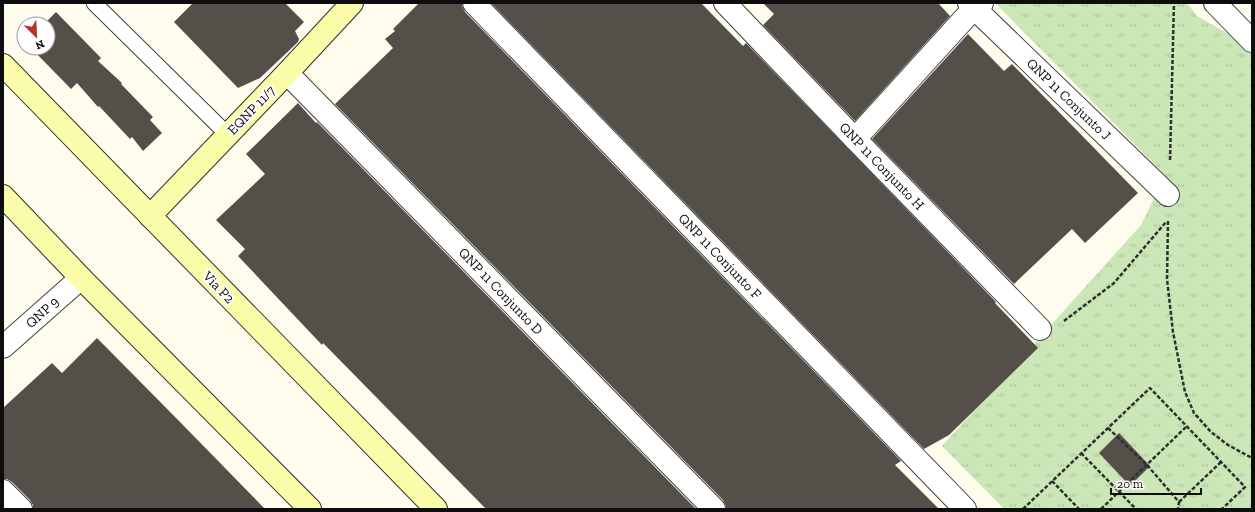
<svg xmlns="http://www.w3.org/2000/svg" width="1255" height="512" font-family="'Zilla Slab',serif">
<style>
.grass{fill:url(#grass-tufts)}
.park{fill:#cbe7b8}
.building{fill:#554f49}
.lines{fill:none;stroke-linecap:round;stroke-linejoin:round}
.lane-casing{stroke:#404040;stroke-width:17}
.street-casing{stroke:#404040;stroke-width:24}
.secondary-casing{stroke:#2f2f2f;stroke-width:24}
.path{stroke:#2f2f2f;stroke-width:2.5;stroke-dasharray:4 2;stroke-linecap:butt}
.lane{stroke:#fff;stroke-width:15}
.street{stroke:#fff;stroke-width:22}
.secondary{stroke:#fbfcaa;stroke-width:22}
.labels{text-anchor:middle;stroke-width:4;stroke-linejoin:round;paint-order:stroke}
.street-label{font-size:14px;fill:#0d0d0d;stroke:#fff}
</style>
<defs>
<pattern id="grass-tufts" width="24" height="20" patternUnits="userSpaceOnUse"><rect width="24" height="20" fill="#cbe7b8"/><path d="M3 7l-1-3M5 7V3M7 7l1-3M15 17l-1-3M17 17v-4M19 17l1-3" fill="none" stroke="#adc59d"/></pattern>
</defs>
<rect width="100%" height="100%" fill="#fefded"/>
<polygon class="grass" points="995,3 1187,3 1197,16 1252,47 1252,509 1004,509 942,446 1141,225 1165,175"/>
<polygon class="park" points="1147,465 1179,502 1178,509 1136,509 1119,492"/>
<g class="building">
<polygon points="193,3 285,3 304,22 295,31 299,39 298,42 260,78 238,88 174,22"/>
<polygon points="419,3 462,3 462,6 465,12 901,461 895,465 939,509 726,509 726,506 723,500 335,104 393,48 385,39 395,31 393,29"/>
<polygon points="491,3 701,3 743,46 746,43 996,302 995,303 1038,348 949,435 924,449"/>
<polygon points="763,3 938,3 950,16 855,121 763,25 774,14"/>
<polygon points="56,12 101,58 98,61 122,83 121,84 153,117 150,120 162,133 143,151 132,137 130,139 99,106 98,107 77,83 71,89 31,48 48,48 48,24 44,24"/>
<polygon points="968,34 1004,71 1012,64 1138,193 1085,243 1072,229 1014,284 872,139"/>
<polygon points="298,103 316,123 317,122 696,509 486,509 323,343 322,345 238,256 245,249 216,220 265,174 246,154"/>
<polygon points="97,338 182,424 265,509 33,509 33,505 30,500 12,482 7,479 3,479 3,408 52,363 62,373"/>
<polygon points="1119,433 1150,466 1130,486 1099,453"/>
</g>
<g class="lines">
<defs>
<polyline id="lane" points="94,3 228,135"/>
<g id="street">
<polyline points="474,3 965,509"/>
<polyline points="725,3 855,139 1040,329"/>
<polyline points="969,3 1168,195"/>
<polyline points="1215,3 1252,41"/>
<polyline points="287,73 714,509"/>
<polyline points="855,139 974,8 982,3"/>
<polyline points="3,347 81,278"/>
<polyline points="3,491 21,509"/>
</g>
<g id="secondary">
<polyline points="3,65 436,509"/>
<polyline points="3,196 81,278 310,509"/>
<polyline points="150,216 287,73 352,3"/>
</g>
</defs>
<use href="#lane" class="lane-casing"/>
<use href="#street" class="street-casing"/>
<use href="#secondary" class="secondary-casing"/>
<g class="path">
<polyline points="1170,160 1174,3"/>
<polyline points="1168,221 1167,279 1173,332 1185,392 1194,413 1211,432 1228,445 1252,458"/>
<polyline points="1064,321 1114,283 1166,222"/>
<polyline points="1108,428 1147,465 1179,502 1178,509"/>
<polyline points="1081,453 1136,509"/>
<polyline points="1052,481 1079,509"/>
<polyline points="1179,502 1221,462"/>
<polyline points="1023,509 1150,388 1245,487 1222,509"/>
<polyline points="1101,509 1187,426"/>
</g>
<use href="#lane" class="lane"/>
<use href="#street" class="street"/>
<use href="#secondary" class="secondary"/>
</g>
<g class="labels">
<g class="street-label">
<text transform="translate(1069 99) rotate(44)" y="5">QNP 11 Conjunto J</text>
<text transform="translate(251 110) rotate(-46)" y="5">EQNP 11/7</text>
<text transform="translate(882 166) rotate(46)" y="5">QNP 11 Conjunto H</text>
<text transform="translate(720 256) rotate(46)" y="5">QNP 11 Conjunto F</text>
<text transform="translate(219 287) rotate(46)" y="5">Via P2</text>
<text transform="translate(501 291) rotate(46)" y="5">QNP 11 Conjunto D</text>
<text transform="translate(42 312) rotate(-42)" y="5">QNP 9</text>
</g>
</g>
<rect width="1255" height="512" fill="none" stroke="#0d0d0d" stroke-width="8"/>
<g transform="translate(36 36) rotate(156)"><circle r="19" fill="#ffffff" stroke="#9e9e9e"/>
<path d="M0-3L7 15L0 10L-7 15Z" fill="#b83429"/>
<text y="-6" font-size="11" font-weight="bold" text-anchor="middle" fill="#0d0d0d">N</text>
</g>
<path d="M1111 488v6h90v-6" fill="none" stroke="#0d0d0d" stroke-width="2"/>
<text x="1117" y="488" font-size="12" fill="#0d0d0d" stroke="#ffffff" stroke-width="3" paint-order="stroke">20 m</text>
</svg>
